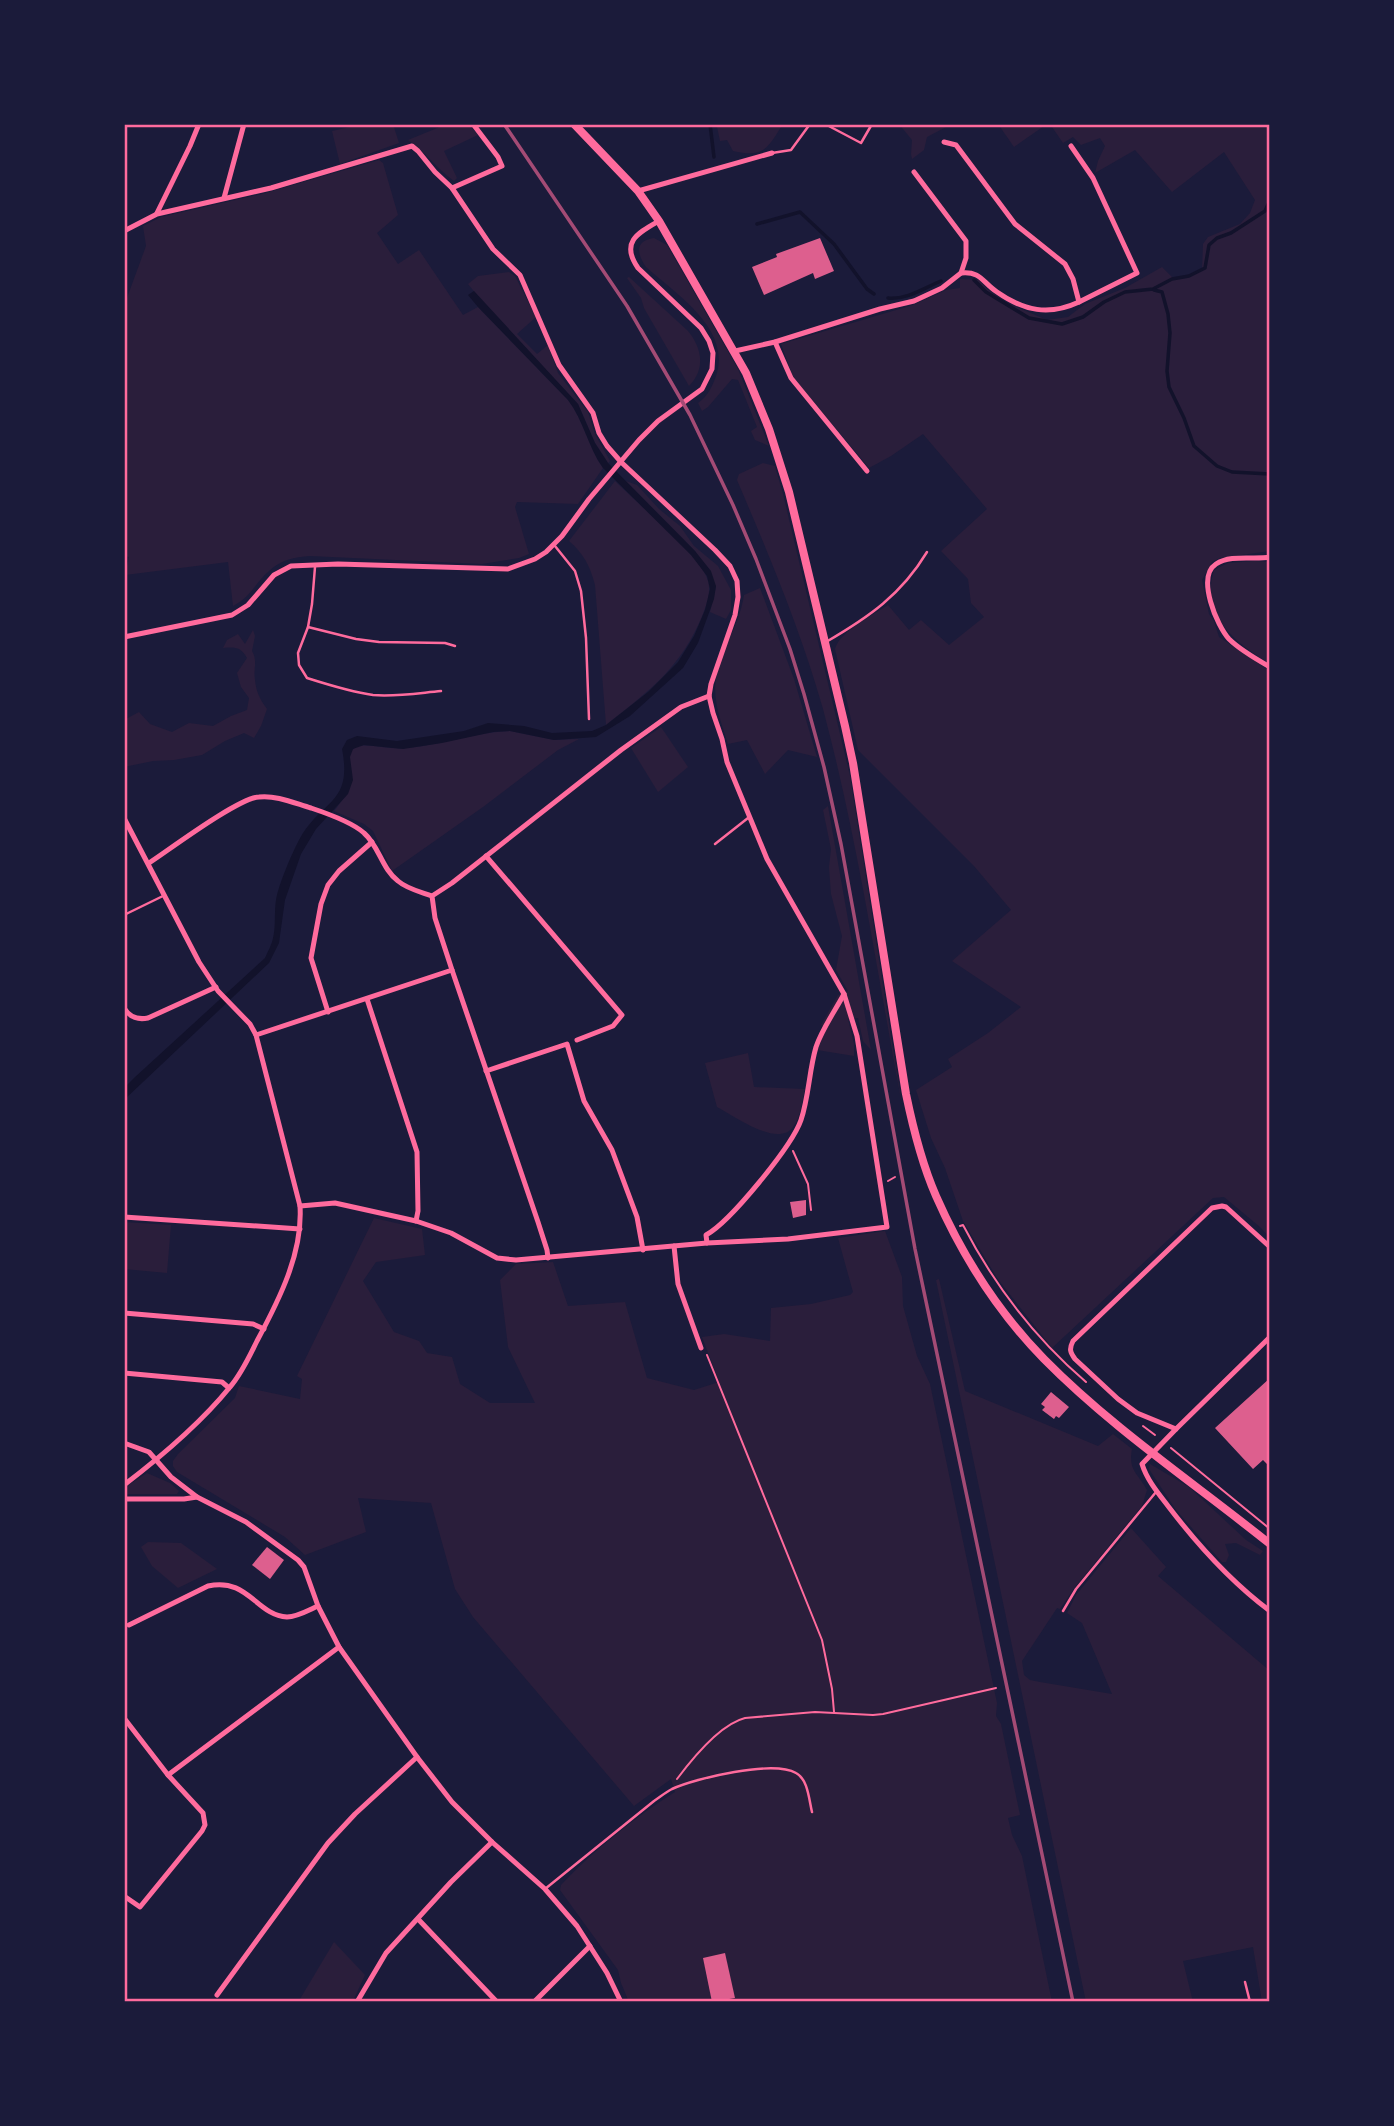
<svg xmlns="http://www.w3.org/2000/svg" width="1394" height="2126" font-family="Karla,sans-serif">
<style>
.green{fill:#2a1e3b}
.water{fill:#12122b}
.lines{fill:none;stroke-linecap:round;stroke-linejoin:round}
.stream{stroke:#12122b;stroke-width:3.5}
.building{fill:#dd5f8e}
.path{stroke:#ff6b9d;stroke-width:2}
.service{stroke:#ff6b9d;stroke-width:2.5}
.minor{stroke:#ff6b9d;stroke-width:5}
.secondary{stroke:#ff6b9d;stroke-width:8}
.rail{stroke:#a44b75;stroke-width:3.5}
.neatline{fill:none;stroke:#ff6b9d;stroke-width:2.5}
</style>
<rect width="100%" height="100%" fill="#1b1b3a"/>
<g class="green">
<polygon points="363,124 393,124 399,143 340,164 332,131"/>
<path d="M447 124H469L478 135 444 151 457 178 454 181C437 169 425 151 408 140Z"/>
<path d="M713 124H783C767 149 764 158 733 151L727 140 720 141 717 127Z"/>
<polygon points="899,124 959,124 948,126 927,137 924,150 912,159 911,154 912,140"/>
<polygon points="998,124 1047,124 1014,147"/>
<path d="M1050 124H1270V551L1220 558 1212 562 1202 580 1209 614 1214 621 1219 637 1270 671V1238L1260 1227 1224 1197 1213 1198 1052 1348 997 1278 963 1221 945 1168 931 1138 916 1090 952 1067 948 1059 988 1033 1021 1007 952 961 1011 910 974 866 858 750 835 649C840 631 873 615 888 605L909 630 921 620 949 645 984 617 971 603 968 579 941 551 987 509 923 434 891 456 869 468 793 377 781 344 913 305 946 290 960 288V279L979 280 987 289 1005 302 1047 320 1068 317 1085 304 1125 288 1162 267 1175 280 1202 271 1203 244 1208 237 1240 224 1250 213 1255 200 1224 152 1172 192 1135 150 1095 173 1098 161 1105 146 1100 138 1081 145 1073 137 1063 143Z"/>
<path d="M379 160 383 163 398 215 377 233 398 264 419 250 463 315 478 307 568 400C584 421 588 447 603 468L578 504 517 502 515 507 529 554 519 558 482 564 310 556C295 557 280 560 269 571 255 583 251 597 233 606L228 562 125 575 129 557 124 556V306L146 246 143 226 161 217 262 194Z"/>
<path d="M654 238 667 245 738 369 769 446 755 440 751 431 757 427 738 380 732 379 708 407 702 411 698 403C708 396 712 387 716 376 732 329 676 294 646 267 637 254 634 241 654 238Z"/>
<polygon points="509,272 515,276 536,317 517,334 537,354 548,345 558,373 588,412 595,434 610,461 608,463 595,443 578,404 486,306 468,284 478,276"/>
<path d="M629 277 688 331C702 348 706 369 689 386L644 308 641 298 627 278Z"/>
<path d="M763 463 775 466 783 494 850 776 902 1105C877 972 858 840 823 709 801 631 769 555 737 480L739 474Z"/>
<path d="M615 481C635 501 699 555 707 578 712 590 707 603 703 614 681 668 650 690 606 725L595 585C590 566 584 554 569 541Z"/>
<polygon points="626,481 637,485 659,509 680,526 694,546 718,566 731,590 731,610 726,619 710,612 716,587 695,551"/>
<path d="M1255 561 1270 562V664C1236 643 1200 616 1214 570L1228 563Z"/>
<path d="M760 588 794 679 817 757 788 750 765 774 747 740 728 744C721 722 711 697 717 674 723 646 740 623 744 595Z"/>
<path d="M253 630 255 636 252 651C258 661 253 669 255 680 256 691 260 700 267 709L261 726 254 738 244 733 225 741 202 755 174 760 153 761 124 767V720L139 712 150 724 172 732 189 723 213 726 231 716 247 710 249 698 241 687 237 673 247 658C241 647 235 647 223 648L227 640 238 634 245 644Z"/>
<polygon points="661,727 688,767 658,792 631,748"/>
<path d="M510 731 554 740 579 739 558 750 483 807 392 871 373 831 364 824 334 811C355 786 349 783 350 752L357 746C374 744 390 750 407 748 442 745 475 732 510 731Z"/>
<polygon points="828,806 871,1050 863,1041 858,1018 848,1019 854,1044 854,1056 817,1050 826,1029 821,1025 838,995 848,991 836,970 842,936 831,894 829,867 831,849 823,810"/>
<path d="M748 1053 754 1087 805 1089C802 1102 801 1117 793 1127 778 1148 734 1116 717 1107L705 1063Z"/>
<path d="M374 1218 422 1229 425 1255 376 1262 363 1281 394 1332 419 1341 427 1353 452 1357 460 1384 490 1403H535L508 1347 500 1280 516 1264 553 1262 568 1306 625 1302 647 1378 694 1390 719 1382 702 1337 724 1334 770 1341 771 1308 811 1304 850 1295 853 1292 838 1238 885 1231 902 1277 903 1306 917 1356 930 1384 997 1703 996 1716 1001 1724 1020 1815 1008 1818 1012 1835 1022 1856 1052 2002H629L621 1983 618 1970 560 1890 561 1885C594 1850 634 1818 675 1792L671 1779 634 1806 473 1617 455 1589 431 1503 358 1498 366 1532 305 1555 285 1537 177 1472 173 1466V1461L178 1454 235 1398 239 1386 300 1399 302 1379 297 1376Z"/>
<polygon points="124,1222 171,1225 167,1273 124,1269"/>
<path d="M939 1279 965 1391 1098 1446 1113 1434 1132 1449C1128 1471 1138 1473 1147 1490L1142 1506 1075 1587 1060 1609 1057 1608 1022 1661 1024 1675 1030 1680 1040 1682 1112 1694 1082 1623 1067 1613 1076 1595 1131 1528 1166 1567 1158 1576 1270 1671V2002H1262L1253 1947 1183 1961 1193 2002H1086L936 1280Z"/>
<polygon points="1150,1464 1189,1487 1246,1540 1263,1551 1260,1555 1236,1543 1225,1544 1229,1555 1226,1562 1222,1562 1176,1510 1149,1469"/>
<polygon points="147,1473 170,1483 179,1491 177,1494 124,1494 124,1488"/>
<polygon points="148,1542 181,1543 217,1569 178,1588 152,1566 141,1547"/>
<polygon points="334,1942 365,1975 353,2001 303,2002 300,1999"/>
</g>
<path class="water" d="M474 291 578 404 595 443 608 463 695 551 711 571 716 586 714 599 698 643 683 668 630 716 596 737 554 740 510 731 493 732 442 743 403 749 364 745 353 749 350 757 353 780 348 794 316 829 301 854 285 900 279 943 269 963 124 1100V1088L134 1078 265 958C268 951 272 944 273 938 276 926 274 912 276 900 278 886 292 853 299 840 321 799 353 805 342 749L347 740 357 736 397 741 464 731 488 723 524 726 552 733 592 731 606 725 648 692 678 662 694 636 705 610 710 589 707 576 691 555 603 468C588 447 584 421 568 400L478 307 468 295Z"/>
<g class="lines">
<g class="stream">
<polyline points="710,124 714,157"/>
<polyline points="757,224 800,212 834,244 867,289 874,294"/>
<polyline points="974,280 986,292 1029,318 1062,324 1083,317 1104,302 1125,292 1153,289 1172,279 1189,276 1205,268 1209,245 1217,238 1231,233 1265,211 1270,200"/>
<polyline points="1154,290 1162,292 1168,314 1170,333 1167,371 1169,387 1184,418 1194,446 1217,466 1232,472 1270,474"/>
<path d="M888 298C907 300 924 288 941 281"/>
</g>
</g>
<g class="building">
<polygon points="820,238 834,271 815,279 813,273 764,295 752,267 777,257 776,254"/>
<polygon points="806,1200 806,1215 793,1218 790,1202"/>
<polygon points="1270,1378 1270,1467 1263,1460 1253,1469 1215,1428"/>
<polygon points="1051,1392 1069,1407 1059,1418 1056,1416 1054,1419 1042,1410 1045,1407 1041,1404"/>
<polygon points="267,1547 284,1560 270,1579 252,1565"/>
<polygon points="725,1953 735,1998 712,2002 703,1958"/>
</g>
<g class="lines">
<g class="path">
<polyline points="793,1151 808,1184 811,1210"/>
<polyline points="888,1181 895,1177"/>
<path d="M960 1226 963 1225C994 1285 1035 1338 1086 1382"/>
<polyline points="707,1355 822,1640 832,1689 834,1712"/>
<polyline points="1143,1426 1155,1435"/>
<polyline points="1171,1448 1270,1529"/>
<path d="M677 1779C692 1759 721 1724 745 1718L815 1712 873 1715 883 1714 996 1688"/>
</g>
<g class="service">
<polyline points="825,124 861,143 872,124"/>
<polyline points="772,153 791,150 810,124"/>
<polyline points="555,546 575,571 581,591 586,638 589,719"/>
<path d="M315 567 312 604 308 627 298 653 299 665 307 678C329 685 351 692 373 695 396 697 419 693 441 691"/>
<polyline points="308,627 356,639 379,642 445,643 455,646"/>
<path d="M826 642C869 617 901 595 927 552"/>
<polyline points="715,844 748,818"/>
<polyline points="124,915 165,895"/>
<polyline points="1063,1611 1076,1589 1156,1492"/>
<path d="M545 1889 654 1801C660 1797 666 1792 672 1789 696 1778 773 1760 796 1773 808 1779 809 1800 812 1812"/>
<polyline points="1245,1982 1250,2002"/>
</g>
<g class="minor">
<path d="M944 142 956 145 1015 224 1065 264 1073 279 1079 302C1049 316 1024 311 997 292 982 282 981 271 961 273"/>
<polyline points="1071,146 1093,178 1137,273 1079,302"/>
<polyline points="452,188 502,166 498,157 473,124"/>
<polyline points="638,191 772,153"/>
<polyline points="224,198 244,124"/>
<polyline points="157,213 190,146 199,124"/>
<polyline points="124,231 157,214 271,188 412,146 418,151 435,172 452,188 493,249 520,275 559,365 593,413 599,433 607,446 621,462 715,550 730,566 737,581 738,597 735,615 711,684 709,696 713,713 722,739 727,762 767,859 844,994 857,1036 887,1227 788,1239 707,1243 516,1260 497,1258 451,1233 416,1221 335,1203 300,1206"/>
<polyline points="775,342 791,378 867,471"/>
<polyline points="735,351 775,342 880,309 914,301 942,288 961,273 966,258 966,241 914,172"/>
<path d="M1270 557C1253 560 1231 554 1216 564 1196 577 1217 626 1229 639 1240 650 1256 659 1270 667"/>
<path d="M124 637 232 615 248 605 274 575 291 566 338 564 508 569 535 559 546 552 562 536 589 499 639 440 658 421 702 389 712 369 713 353 709 341 701 328 638 268C620 242 638 233 659 221"/>
<path d="M124 818 199 962 218 991 250 1024 256 1035 300 1206C303 1253 279 1300 257 1341 249 1357 242 1373 230 1387 200 1424 162 1456 124 1485"/>
<polyline points="486,856 622,1015 613,1026 577,1040"/>
<path d="M149 863C169 850 238 798 259 797 276 795 294 803 311 808 326 813 353 823 364 833 379 846 382 869 398 881 407 889 421 892 432 896"/>
<polyline points="452,970 538,1222 547,1250 548,1258"/>
<polyline points="367,999 417,1152 418,1211 416,1221"/>
<path d="M124 1008C130 1018 138 1020 148 1018L216 987"/>
<polyline points="328,1012 311,958 321,904 328,885 339,871 372,842"/>
<polyline points="256,1035 452,970 435,918 432,896 452,883 621,750 681,707 709,696"/>
<polyline points="486,1071 567,1044 584,1101 612,1150 637,1217 643,1250"/>
<polyline points="124,1217 300,1229"/>
<path d="M707 1243 706 1235C730 1222 792 1146 801 1120 809 1096 809 1071 816 1047 822 1029 835 1011 844 994"/>
<polyline points="674,1246 678,1284 701,1348"/>
<polyline points="124,1313 253,1324 264,1329"/>
<path d="M1270 1337 1176 1429 1142 1464C1147 1480 1158 1493 1168 1506 1197 1544 1231 1582 1270 1611"/>
<polyline points="124,1373 222,1382 229,1388"/>
<path d="M1176 1429 1137 1413 1118 1399 1075 1359C1070 1352 1069 1349 1073 1341L1212 1208 1222 1206 1226 1207 1270 1247"/>
<polyline points="124,1443 149,1452 171,1477 197,1497 246,1522 298,1560 304,1567 318,1606 339,1647 417,1757 452,1802 492,1842 545,1889 577,1926 607,1973 621,2002"/>
<polyline points="124,1499 184,1499 197,1497"/>
<path d="M129 1625 208 1586C248 1577 256 1615 287 1617 297 1617 309 1610 318 1606"/>
<polyline points="124,1718 168,1775 203,1813 205,1825 202,1831 140,1907 124,1896"/>
<polyline points="168,1775 339,1647"/>
<polyline points="418,1919 497,2002"/>
<polyline points="217,1995 328,1843 355,1814 417,1757"/>
<polyline points="357,2002 386,1953 451,1882 492,1842"/>
<polyline points="534,2002 590,1946"/>
</g>
<path class="secondary" d="M574 124 638 191 659 221 746 373 769 429 789 492 845 726 853 763 906 1094C913 1128 922 1164 936 1196 962 1255 999 1313 1044 1359 1112 1428 1194 1483 1270 1544"/>
<polyline class="rail" points="504,124 627,306 690,415 733,505 756,559 790,649 804,694 824,767 841,844 915,1249 1073,2002"/>
</g>
<rect width="1394" height="2126" fill="none" stroke="#1b1b3a" stroke-width="252"/>
<rect x="126" y="126" width="1142" height="1874" class="neatline"/>
</svg>
